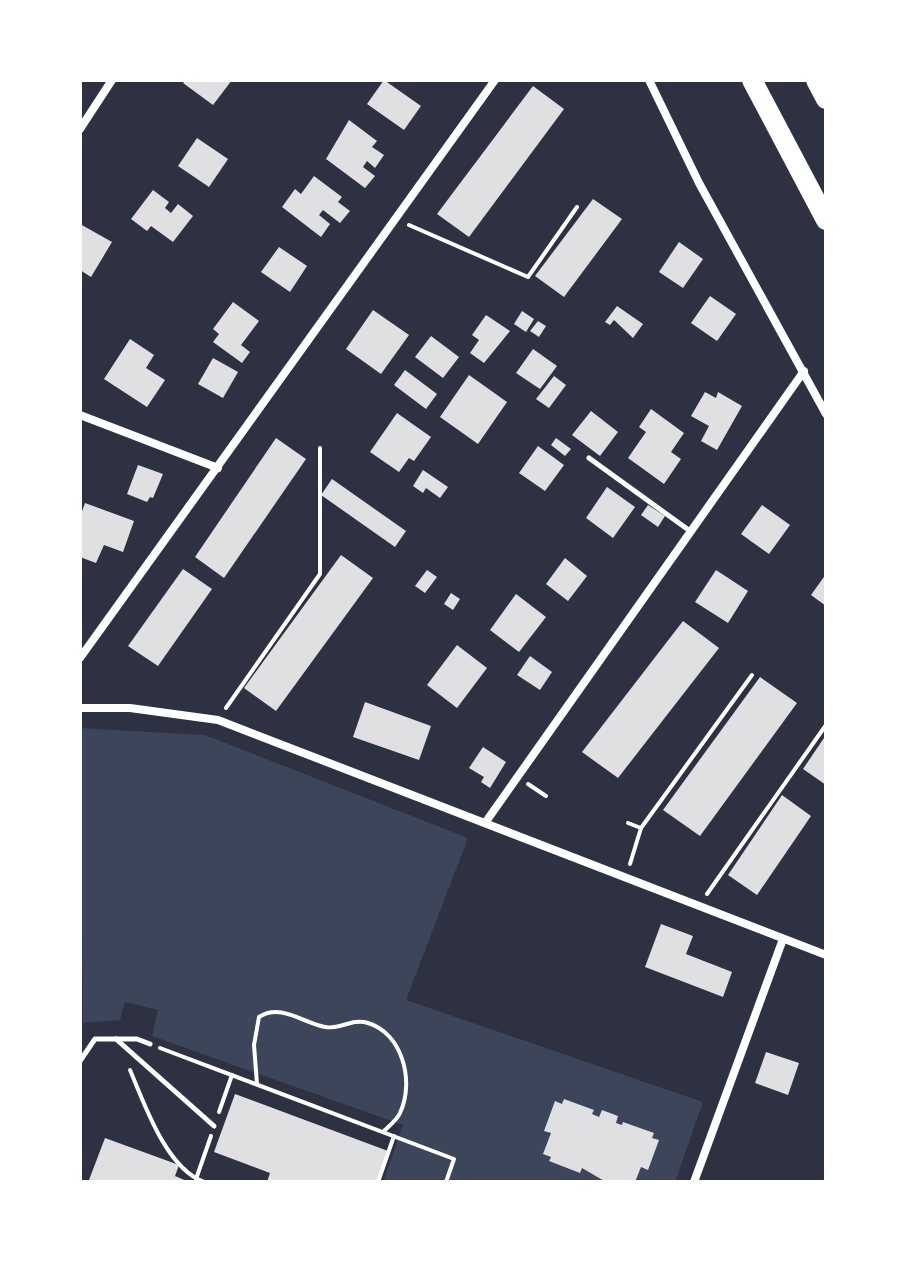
<svg xmlns="http://www.w3.org/2000/svg" width="906" height="1262" font-family="'IBM Plex Sans',sans-serif">
<style>
.green{fill:#3c4559}
.building{fill:#e0e0e3}
.lines{fill:none;stroke-linecap:round;stroke-linejoin:round}
.path{stroke:#fff;stroke-width:4}
.service{stroke:#fff;stroke-width:5}
.minor{stroke:#fff;stroke-width:8}
.motorway{stroke:#fff;stroke-width:20}
</style>
<rect width="100%" height="100%" fill="#2d3142"/>
<polygon class="green" points="80,728 205,735 468,838 406,1000 703,1102 675,1182 383,1182 403,1125 152,1036 158,1010 125,1002 120,1020 83,1023"/>
<g class="building">
<polygon points="186,80 232,80 213,105 183,83"/>
<polygon points="384,80 421,106 404,130 367,104"/>
<polygon points="533,86 564,109 469,237 437,214"/>
<polygon points="349,120 377,141 372,147 384,155 375,168 367,161 363,167 375,176 365,188 326,159"/>
<polygon points="197,138 228,159 209,187 178,166"/>
<polygon points="314,176 342,197 338,202 350,211 340,223 323,210 319,215 330,224 321,237 282,207 295,189 301,194"/>
<polygon points="153,190 169,202 165,208 171,213 178,204 193,216 173,242 151,226 147,231 131,219"/>
<polygon points="593,199 622,219 564,297 535,276"/>
<polygon points="80,224 112,242 91,277 80,270"/>
<polygon points="679,242 703,259 683,288 659,272"/>
<polygon points="279,247 307,266 290,292 261,272"/>
<polygon points="710,296 736,314 717,341 691,323"/>
<polygon points="233,302 259,321 241,345 250,352 242,363 213,342 219,334 213,329"/>
<polygon points="617,306 643,324 633,338 614,320 610,325 605,322"/>
<polygon points="373,310 409,335 381,374 346,349"/>
<polygon points="522,311 534,319 526,332 514,324"/>
<polygon points="486,315 510,331 484,363 470,353 479,340 472,335"/>
<polygon points="538,321 546,326 539,337 530,331"/>
<polygon points="431,336 459,357 443,378 415,357"/>
<polygon points="130,339 154,355 146,368 165,380 147,407 104,379"/>
<polygon points="533,349 557,366 540,389 516,373"/>
<polygon points="213,358 238,372 223,398 198,384"/>
<polygon points="405,370 437,394 426,409 394,385"/>
<polygon points="469,375 507,402 478,444 440,417"/>
<polygon points="554,376 566,385 549,408 536,399"/>
<polygon points="705,392 716,398 718,392 742,406 717,450 701,441 709,426 691,416"/>
<polygon points="651,409 684,433 671,452 681,459 664,484 628,458 646,432 639,427"/>
<polygon points="591,411 618,432 600,456 572,435"/>
<polygon points="397,413 431,437 414,461 409,458 399,472 370,452"/>
<polygon points="276,438 306,459 224,578 195,557"/>
<polygon points="556,438 571,449 565,456 551,445"/>
<polygon points="538,446 564,465 545,491 519,473"/>
<polygon points="138,465 163,474 153,498 150,497 147,502 127,494"/>
<polygon points="423,470 448,487 440,498 426,488 423,493 413,486"/>
<polygon points="332,479 406,531 395,547 321,495"/>
<polygon points="607,487 635,507 613,538 586,518"/>
<polygon points="85,503 134,521 123,552 104,545 96,563 80,557 80,517"/>
<polygon points="648,505 665,516 658,527 641,515"/>
<polygon points="762,505 790,525 769,554 741,534"/>
<polygon points="341,555 373,578 276,711 244,688"/>
<polygon points="565,558 587,576 568,601 546,584"/>
<polygon points="183,569 212,589 158,666 128,646"/>
<polygon points="427,570 437,577 425,593 415,586"/>
<polygon points="716,570 748,591 728,623 695,602"/>
<polygon points="826,574 826,606 811,595"/>
<polygon points="451,593 460,599 453,610 444,604"/>
<polygon points="516,594 546,617 519,652 490,630"/>
<polygon points="683,621 719,648 618,778 582,752"/>
<polygon points="457,645 487,668 457,708 427,685"/>
<polygon points="530,656 552,672 540,690 517,675"/>
<polygon points="760,677 797,703 700,836 663,810"/>
<polygon points="365,702 431,726 419,760 353,737"/>
<polygon points="826,735 826,785 803,769"/>
<polygon points="483,747 506,762 490,788 481,782 484,777 469,768"/>
<polygon points="782,795 811,816 757,895 728,875"/>
<polygon points="661,924 693,936 686,954 732,972 723,997 645,967"/>
<polygon points="766,1052 799,1063 788,1095 755,1083"/>
<polygon points="235,1094 388,1151 377,1182 267,1182 270,1173 214,1152"/>
<polygon points="564,1099 594,1110 592,1114 599,1117 602,1110 618,1116 616,1123 622,1125 623,1122 654,1133 652,1138 659,1140 648,1170 641,1167 635,1182 606,1182 582,1168 580,1173 549,1161 551,1157 543,1154 551,1133 544,1131 555,1101 562,1104"/>
<polygon points="105,1138 179,1165 175,1176 189,1182 89,1180"/>
</g>
<g class="lines">
<g class="path">
<polyline points="409,225 528,277 577,207"/>
<polyline points="226,708 320,574 320,448"/>
<polyline points="528,784 546,796"/>
<polyline points="628,823 641,828"/>
<polyline points="630,864 641,828 752,675"/>
<polyline points="707,894 826,725"/>
<polyline points="160,1048 454,1159 446,1182"/>
<path d="M130 1070C145 1105 166 1168 204 1182"/>
<path d="M257 1084 254 1045 259 1017C281 1003 303 1023 325 1027 339 1030 352 1018 368 1023 402 1033 415 1081 400 1113 397 1120 389 1126 384 1131"/>
<polyline points="219,1112 232,1075"/>
<polyline points="196,1179 211,1136"/>
<polyline points="378,1182 394,1136"/>
</g>
<g class="service">
<polyline points="589,458 690,531"/>
<polyline points="116,1039 214,1126"/>
<polyline points="80,1061 95,1039 137,1039 150,1044"/>
</g>
<g class="minor">
<polyline points="649,80 699,183 826,414"/>
<polyline points="80,129 112,80"/>
<polyline points="80,415 218,468"/>
<polyline points="80,658 495,80"/>
<polyline points="80,708 130,708 218,720 826,955"/>
<polyline points="485,823 804,371"/>
<polyline points="694,1182 783,939"/>
</g>
<g class="motorway">
<polyline points="752,80 826,220"/>
<polyline points="816,80 826,99"/>
</g>
</g>
<rect width="906" height="1262" fill="none" stroke="#ffffff" stroke-width="164"/>
</svg>
